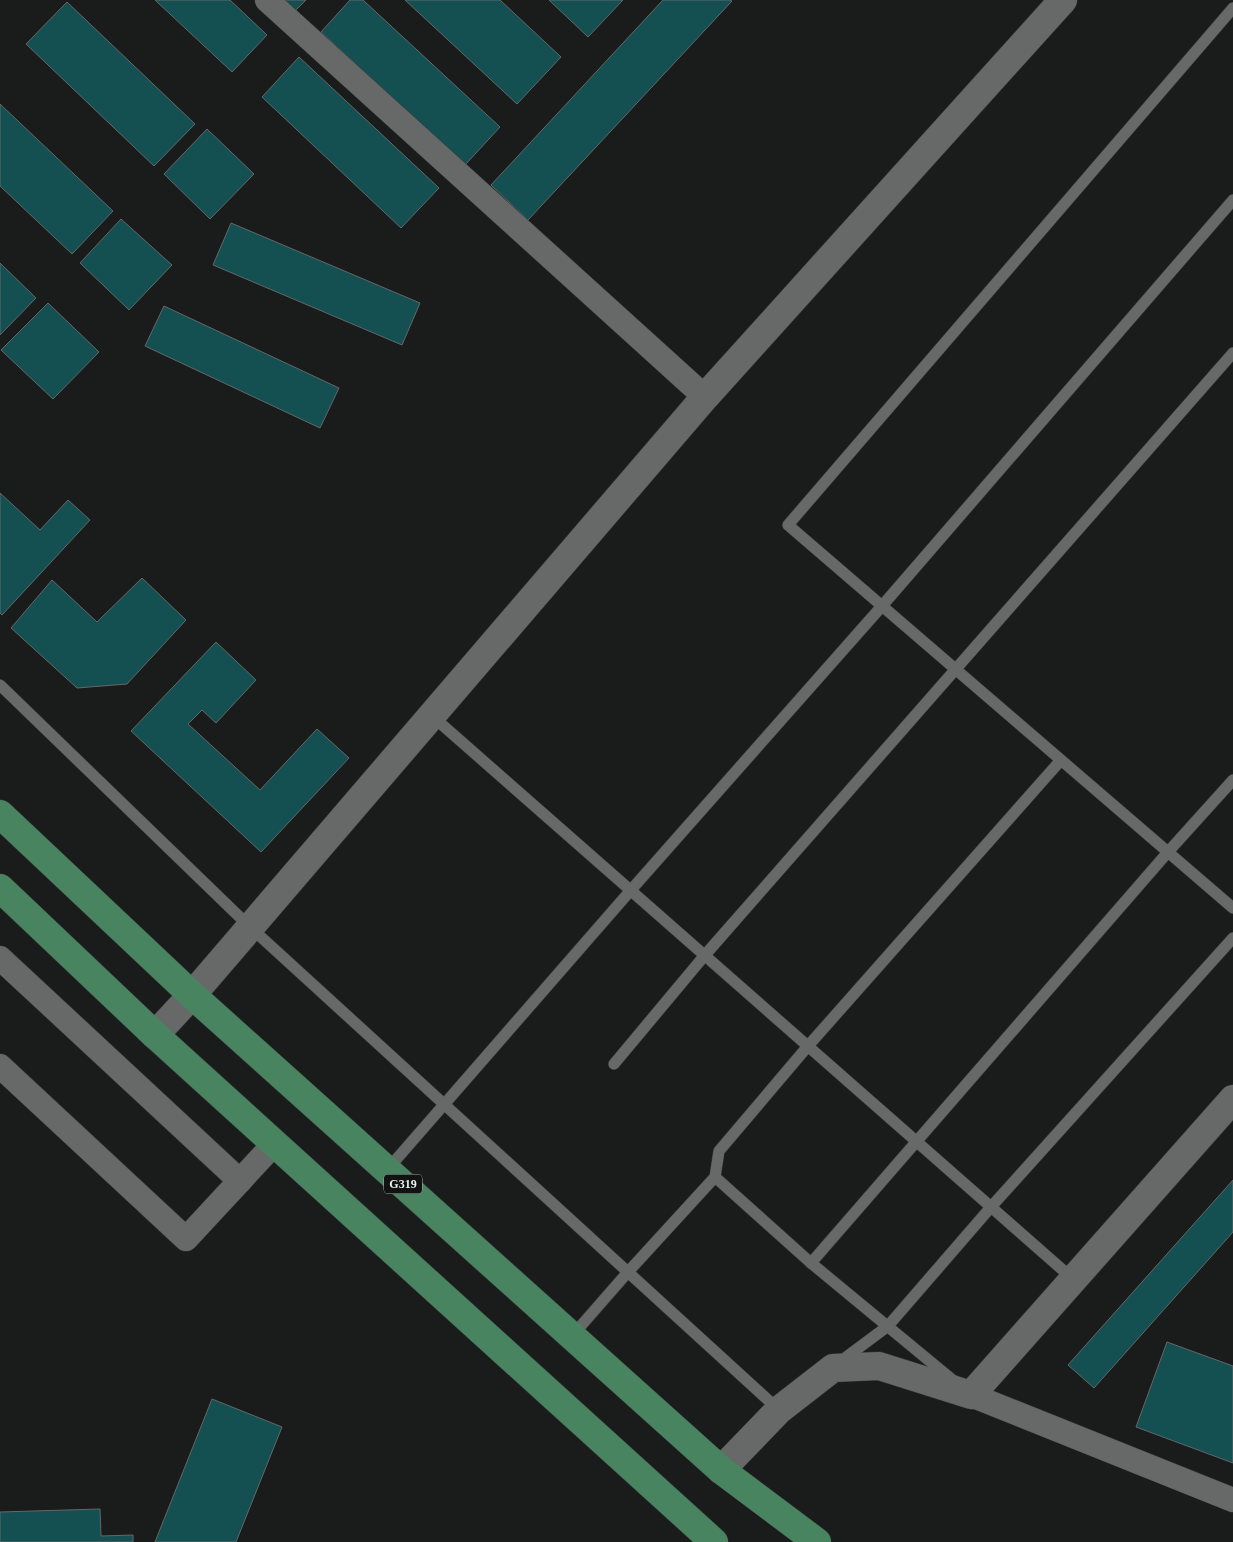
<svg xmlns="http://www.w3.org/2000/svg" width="1233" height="1542" font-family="'Times New Roman',serif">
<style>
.building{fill:#144f51;stroke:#646868}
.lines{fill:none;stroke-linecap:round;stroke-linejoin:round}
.lane-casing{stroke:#383a39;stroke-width:12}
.street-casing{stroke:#383a39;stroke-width:25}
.secondary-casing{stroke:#383a39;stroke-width:29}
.primary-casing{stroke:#383a39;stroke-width:29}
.lane{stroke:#666968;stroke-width:11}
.street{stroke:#666968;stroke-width:24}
.secondary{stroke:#666968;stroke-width:28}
.primary{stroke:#488460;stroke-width:28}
.labels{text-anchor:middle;stroke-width:4.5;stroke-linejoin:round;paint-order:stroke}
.shield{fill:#111312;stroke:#abadac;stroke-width:1}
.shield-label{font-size:12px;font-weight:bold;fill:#edefee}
</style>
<rect width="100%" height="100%" fill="#1a1c1c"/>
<g class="building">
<polygon points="155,0 230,0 267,35 232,72"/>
<polygon points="283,0 306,0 295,11"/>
<polygon points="350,0 363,0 500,127 465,165 321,32"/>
<polygon points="405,0 500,0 561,57 517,104"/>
<polygon points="549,0 623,0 588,37"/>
<polygon points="663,0 730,0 732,1 528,220 491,185"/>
<polygon points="67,2 195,124 154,166 26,44"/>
<polygon points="299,57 439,188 401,228 262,97"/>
<polygon points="0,104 113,211 72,254 0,186"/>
<polygon points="207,129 254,174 210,219 164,174"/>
<polygon points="121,219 172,265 129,310 80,263"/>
<polygon points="231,223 420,303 402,345 213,265"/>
<polygon points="0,263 36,298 0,335"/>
<polygon points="48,303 99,352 53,399 1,350"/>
<polygon points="164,306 339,388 320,428 145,346"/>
<polygon points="0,493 40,530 68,500 90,520 2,615 0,613"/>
<polygon points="142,578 186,620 127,684 77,688 11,628 52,580 97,622"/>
<polygon points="216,642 256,680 216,723 202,710 188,724 260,790 317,729 349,758 261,852 131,731"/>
<polygon points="1233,1180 1233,1232 1094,1388 1068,1365"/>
<polygon points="1167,1342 1233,1366 1233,1463 1136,1427"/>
<polygon points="212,1399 282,1427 236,1542 155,1542"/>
<polygon points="100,1509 101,1536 133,1535 133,1542 0,1542 0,1512"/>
</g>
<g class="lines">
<defs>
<g id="lane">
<polyline points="1233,8 788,525 1233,908"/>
<polyline points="0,685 250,927 779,1410"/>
<polyline points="431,715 1073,1279"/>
<polyline points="614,1064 705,955 1233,353"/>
<polyline points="387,1170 631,890 882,606 1233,200"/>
<polyline points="811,1263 1168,852 1233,780"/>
<polyline points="572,1336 628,1272 715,1177"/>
<polyline points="841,1361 888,1326 991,1207 1233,938"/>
<polyline points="955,1382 811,1263 715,1177 719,1151 808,1046 1061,760"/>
</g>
<g id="street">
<polyline points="267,0 705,397"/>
<polyline points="0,958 240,1181"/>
<polyline points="0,1066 186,1239 275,1143"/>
<polyline points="971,1395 1233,1500"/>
</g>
<g id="secondary">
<polyline points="155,1035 192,995 705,397 1063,0"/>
<polyline points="721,1470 779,1410 833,1368 879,1366 971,1395 1233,1099"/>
</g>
<g id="primary">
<polyline points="0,814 192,995 721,1470 817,1542"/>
<polyline points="0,888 155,1035 714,1542"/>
</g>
</defs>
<use href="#lane" class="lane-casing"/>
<use href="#street" class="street-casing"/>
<use href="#secondary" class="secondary-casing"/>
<use href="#primary" class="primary-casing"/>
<use href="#lane" class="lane"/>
<use href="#street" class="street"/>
<use href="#secondary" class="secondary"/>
<use href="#primary" class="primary"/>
</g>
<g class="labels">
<rect class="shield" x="384" y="1174.5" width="38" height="19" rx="4"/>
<g class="shield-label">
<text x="403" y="1188">G319</text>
</g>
</g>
</svg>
